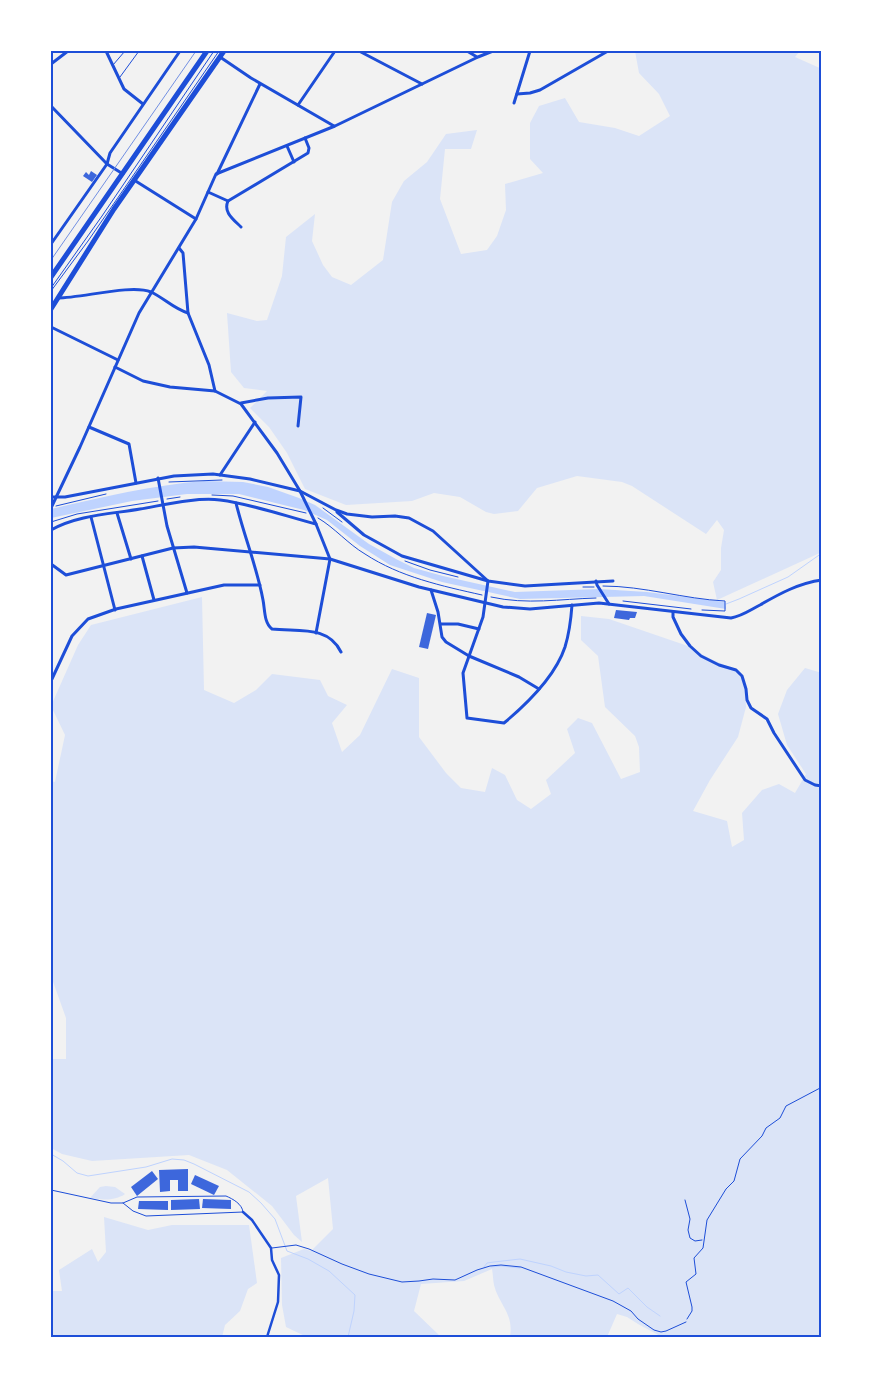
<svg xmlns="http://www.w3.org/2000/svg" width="873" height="1388" font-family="'DM Sans',sans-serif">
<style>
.green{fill:#dbe4f7}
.water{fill:#bfd3fe}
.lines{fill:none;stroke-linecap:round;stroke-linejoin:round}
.stream{stroke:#bfd3fe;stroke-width:1}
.building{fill:#3d67dc}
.path{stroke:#1d4ed8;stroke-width:1}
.service{stroke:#1d4ed8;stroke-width:1}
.pedestrian{stroke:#1d4ed8;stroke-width:2.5}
.minor{stroke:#1d4ed8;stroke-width:3}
.primary{stroke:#1d4ed8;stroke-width:5}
.rail{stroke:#7290e2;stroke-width:1}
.neatline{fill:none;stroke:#1d4ed8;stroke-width:2}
</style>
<rect width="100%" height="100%" fill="#f2f2f2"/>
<g class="green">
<polygon points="635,51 800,51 795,57 822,69 822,552 717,600 713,582 721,570 721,548 724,530 717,520 706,534 632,486 622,482 577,476 537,488 518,511 494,514 486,512 460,497 434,493 412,501 346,505 305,489 287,453 269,427 250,408 267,391 244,388 231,372 227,313 257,321 267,320 282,276 286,237 315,214 312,241 323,265 332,277 351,285 383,260 392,202 404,181 427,162 446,134 477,130 471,149 445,149 440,199 461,254 487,250 497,236 506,210 505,184 543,173 530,159 530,123 539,106 565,98 579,122 615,128 639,136 670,116 659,94 639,73"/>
<path d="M202 597 204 690 234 703 256 690 272 674 320 680 328 696 347 705 332 723 342 752 360 735 392 669 419 678V737L446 773 461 788 485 792 492 768 505 775 517 800 531 809 551 794 546 780 575 753 567 729 578 718 592 723 621 779 640 772 639 747 635 736 605 707 598 656 581 640V616L609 619 685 645 711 659 736 670 745 685 746 707 738 737 710 780 693 811 727 821 732 847 744 840 742 813 762 790 779 784 795 793 806 774 787 745 778 714 787 690 805 668 822 673V801L819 813 822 816V1337H662L638 1324 627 1317 617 1314 607 1337H510C514 1313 499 1305 494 1285 493 1280 493 1274 492 1269L464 1281 421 1284 414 1311 441 1337H307L286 1327 282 1305 281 1258 304 1249 311 1251 333 1229 328 1178 296 1196 302 1242 294 1235 272 1206 227 1170 189 1155 92 1161 62 1154 51 1148V1059H66V1018L51 976V781L55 782 65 735 51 706 78 645 91 625Z"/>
<path d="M106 1186 115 1187 125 1194C115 1201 102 1200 90 1198L100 1187Z"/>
<polygon points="104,1217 148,1230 172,1225 249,1225 257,1283 248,1289 240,1311 225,1325 222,1337 51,1337 51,1291 62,1291 59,1270 92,1249 98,1262 106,1252"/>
</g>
<path class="water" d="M204 481 243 482 268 487 299 498 315 505 369 544 396 559 414 568 443 576 515 592 599 589 647 592 725 602 726 609 644 596 520 599 442 582 390 565 360 546 327 520 304 510 239 494H187L132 501 51 518V509C102 497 153 485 204 481Z"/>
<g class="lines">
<g class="stream">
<polyline points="726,604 739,599 788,577 822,553"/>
<polyline points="51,1154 63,1161 77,1173 88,1176 146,1167 172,1159 184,1160 194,1164 249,1192 261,1203 275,1219 287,1251 308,1259 329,1271 355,1295 354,1311 348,1337"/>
<polyline points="484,1267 487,1263 494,1262 520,1259 551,1266 566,1272 586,1276 598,1275 619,1294 628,1288 647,1307 660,1316"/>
<polyline points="491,1267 501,1266 520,1268"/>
</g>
</g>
<g class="building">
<polygon points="91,171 97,175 92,182 83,176 86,172 89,175"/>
<polygon points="616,610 637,612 635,618 630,618 629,620 614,618"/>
<polygon points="427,613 436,615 428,649 419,647"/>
<polygon points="188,1169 188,1191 178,1191 178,1180 170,1180 170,1191 160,1192 159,1170"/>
<polygon points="152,1171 158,1179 137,1196 131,1187"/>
<polygon points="195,1175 219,1186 214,1195 191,1184"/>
<polygon points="199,1199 200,1209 171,1210 171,1200"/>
<polygon points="203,1199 231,1200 231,1209 202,1208"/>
<polygon points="139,1201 168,1201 168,1210 138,1209"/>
</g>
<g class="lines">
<g class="path">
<polyline points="169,482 222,480"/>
<polyline points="212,495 233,496 306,513"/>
<polyline points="167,499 180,497"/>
<polyline points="56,506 106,494"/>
<polyline points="323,508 342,522"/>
<path d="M318 518C335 528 348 544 365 554 400 577 442 586 482 595"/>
<polyline points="51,522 77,514 158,501"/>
<polyline points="405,561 430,570 458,577"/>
<path d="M603 586C644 586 684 599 725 601V611L702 610"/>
<polyline points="583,587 594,587"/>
<path d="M491 597C527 605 560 599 596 598"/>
<polyline points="623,601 691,609"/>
<polyline points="685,1200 690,1219 688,1230 690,1238 695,1241 702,1240"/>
<polyline points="687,1319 692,1311 692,1307 686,1282 696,1274 694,1258 703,1248 707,1220 726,1189 734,1181 740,1159 762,1136 766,1128 780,1118 786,1106 822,1087"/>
</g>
<g class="service">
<polyline points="113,65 125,51"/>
<polyline points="120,77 139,51"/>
<polyline points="51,288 102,216 214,51"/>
<polyline points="51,291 88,241 219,51"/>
<path d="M51 1190 111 1203H123L137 1197 226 1196C233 1199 242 1204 243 1212L146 1216 133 1211 123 1203"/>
<polyline points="272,1248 296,1245 309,1249 342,1264 369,1274 402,1282 419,1281 433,1279 455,1280 477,1270 490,1266 501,1265 521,1267 613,1301 631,1311 638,1319 654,1330 661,1332 666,1331 686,1322"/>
</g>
<polyline class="pedestrian" points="243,1212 252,1220 271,1248 272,1260 279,1275 278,1302 267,1337"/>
<g class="minor">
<polyline points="106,51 124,89 143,104"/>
<polyline points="359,51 422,84"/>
<polyline points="467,51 477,57"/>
<polyline points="220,57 251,78 334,126"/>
<polyline points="51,64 68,51"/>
<polyline points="517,94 530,93 540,90 608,51"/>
<polyline points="514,103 530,51"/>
<polyline points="298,105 335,51"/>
<polyline points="51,106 107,164 123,174"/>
<polyline points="287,146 294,162"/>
<polyline points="217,174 260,84"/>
<polyline points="134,180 196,219"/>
<polyline points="208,192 228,201"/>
<path d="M241 227C233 219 223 212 228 201L308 153 309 148 305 138"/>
<polyline points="51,244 107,164 110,153 180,51"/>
<polyline points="179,248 183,253 188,313 209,365 215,391"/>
<path d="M58 298C82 298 131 284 151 292 164 298 174 309 188 313"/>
<polyline points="51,327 118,360"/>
<polyline points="115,367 143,381 170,387 215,391 241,404 277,453 300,491 316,524"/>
<polyline points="241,403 268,398 301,397 298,426"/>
<polyline points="89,427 129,444 136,483"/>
<polyline points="220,475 255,422"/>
<polyline points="158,478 167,526 187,593"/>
<polyline points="51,497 65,497 174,476 213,474 250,479 300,491 336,510 347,514 372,517 395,516 409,518 433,531 488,581"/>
<path d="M236 503C244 536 257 567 263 600 265 610 264 623 272 629 298 632 328 625 341 652"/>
<polyline points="51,508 80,447 139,313 196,219 216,174 335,126 478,57 493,51"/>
<polyline points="337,512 364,535 402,556 488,581 525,586 613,581"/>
<polyline points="117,513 131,559"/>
<polyline points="91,517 115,610"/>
<path d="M51 530C77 515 111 514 140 509 164 505 196 497 220 500 252 504 285 516 316 524L330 559 316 633"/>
<polyline points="142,556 154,600"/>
<path d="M51 564 66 575 173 548 194 547 330 559 419 587 503 607 530 609 599 603 731 618C742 616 750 610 760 605 779 594 799 583 822 580"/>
<path d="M488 581 483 617 463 673 467 718 504 723C528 703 555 677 565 647 569 634 571 619 572 605"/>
<polyline points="596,581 597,585 609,604"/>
<polyline points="431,590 438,612 442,637 446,642 469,656 519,677 539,689"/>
<polyline points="673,612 673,617 681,634 690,646 701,656 719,665 736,670 742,676 746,689 747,700 751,708 767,719 774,733 805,780 815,785 822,786"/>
<polyline points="441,624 458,624 479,629"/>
<polyline points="51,681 72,636 88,619 116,609 224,585 260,585"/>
</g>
<g class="primary">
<polyline points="51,277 207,51"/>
<polyline points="51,309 114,209 224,51"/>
</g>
<polyline class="rail" points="51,260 196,51"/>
</g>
<rect width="873" height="1388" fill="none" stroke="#ffffff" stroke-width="105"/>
<rect x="52" y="52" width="768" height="1284" class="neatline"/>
</svg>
